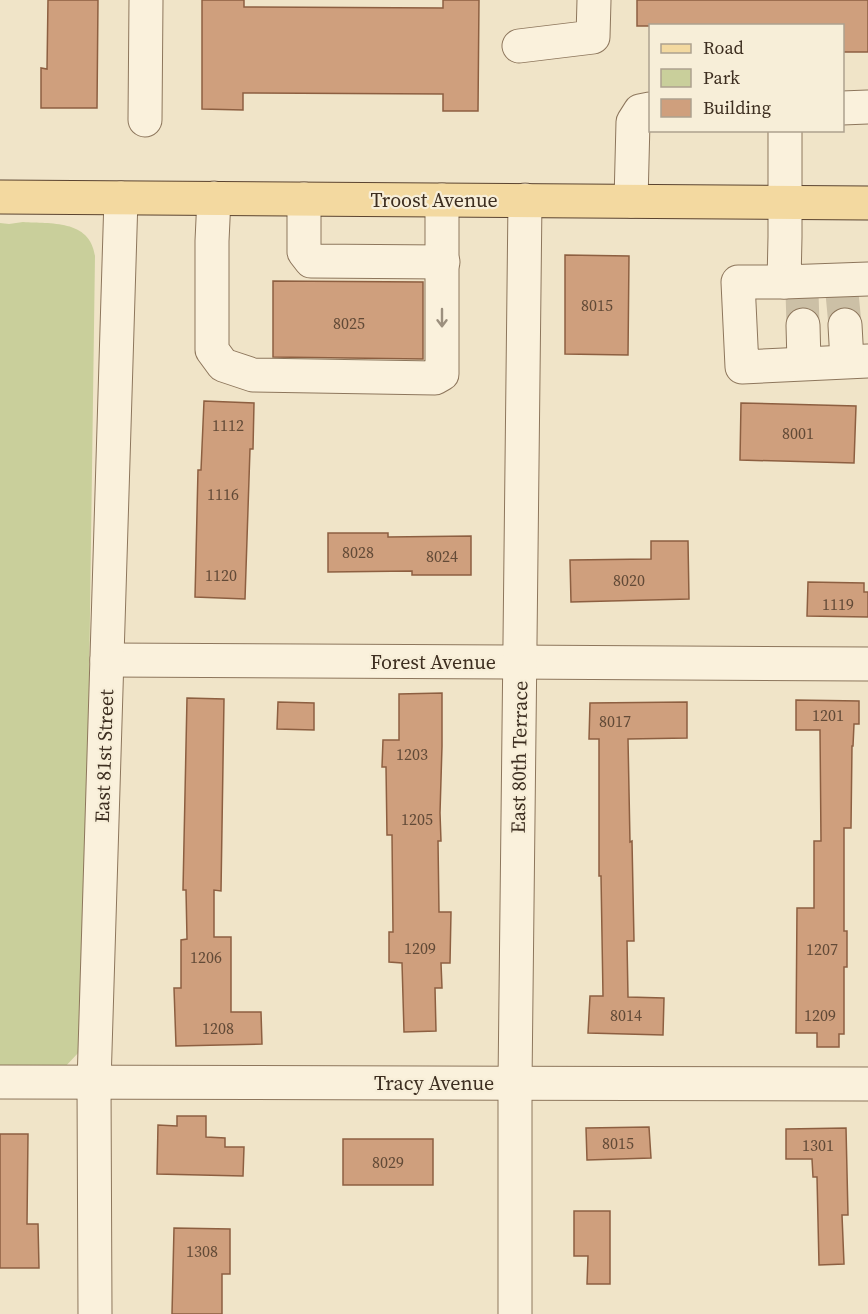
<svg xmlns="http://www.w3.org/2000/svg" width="868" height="1314" font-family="'Source Serif 4',serif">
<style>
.green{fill:#c9cf9b}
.building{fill:#cf9f7d;stroke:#8d5f41;stroke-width:1.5}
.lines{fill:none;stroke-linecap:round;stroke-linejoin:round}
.minor-tunnel{stroke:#ccc0a6;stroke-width:33;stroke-dasharray:33 16;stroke-linecap:butt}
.minor-casing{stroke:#8d765c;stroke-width:35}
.major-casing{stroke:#5b4430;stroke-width:35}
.minor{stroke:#faf1dc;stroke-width:33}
.major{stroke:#f3d9a0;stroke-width:33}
.oneway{stroke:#9c907e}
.labels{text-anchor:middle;stroke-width:4.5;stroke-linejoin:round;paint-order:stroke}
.number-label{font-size:16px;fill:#624a37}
.street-label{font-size:20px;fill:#3d2e20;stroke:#f7eed8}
</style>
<rect width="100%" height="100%" fill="#f0e4c8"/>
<path class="green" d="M23 222C50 224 90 219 95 256L84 1042 79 1052 63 1069H0V223L9 224Z"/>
<g class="building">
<polygon points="48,0 98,0 97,108 41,108 41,68 47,69"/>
<polygon points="202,0 244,0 244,7 443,8 443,0 479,0 478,111 443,111 443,94 243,93 243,110 202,109"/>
<polygon points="637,0 868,0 868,52 843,52 843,26 637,26"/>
<polygon points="565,255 629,256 628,355 565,354"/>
<polygon points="273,281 423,282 423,359 273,357"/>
<polygon points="204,401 254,403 253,449 250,449 245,599 195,597 198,470 201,470"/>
<polygon points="741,403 856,406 854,463 740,460"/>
<polygon points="328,533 388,533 388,537 471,536 471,575 412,575 412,571 328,572"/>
<polygon points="651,541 688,541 689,599 571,602 570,560 651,559"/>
<polygon points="808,582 864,583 864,592 868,592 868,617 807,616"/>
<polygon points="442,693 442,746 440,813 441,841 438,841 439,912 451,912 450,963 441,963 442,988 435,988 436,1031 404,1032 402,963 389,962 389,932 393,932 392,835 387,835 386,767 382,767 383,740 399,740 399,694"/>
<polygon points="187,698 224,699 221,891 214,890 214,937 231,937 231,1012 261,1012 262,1044 176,1046 174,988 181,988 181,940 187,939 186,890 183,890"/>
<polygon points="796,700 859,701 859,724 854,724 853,746 852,746 851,828 844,828 844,931 847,931 847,967 844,967 844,1034 839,1034 839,1047 817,1047 817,1033 796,1033 797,908 814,908 814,841 821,841 820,730 796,730"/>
<polygon points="278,702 314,703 314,730 277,729"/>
<polygon points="687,702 687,738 628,739 630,842 632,841 634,941 627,941 628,997 664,998 663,1035 588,1033 590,996 603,996 601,876 599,876 599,739 589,739 590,703"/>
<polygon points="177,1116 206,1116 206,1137 225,1138 225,1147 244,1147 243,1176 157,1174 158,1125 177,1126"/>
<polygon points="649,1127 651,1158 587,1160 586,1128"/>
<polygon points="846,1128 848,1215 842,1215 844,1264 819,1265 817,1177 813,1177 812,1159 786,1159 786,1129"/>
<polygon points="0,1134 28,1134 27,1224 38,1224 39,1268 0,1268"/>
<rect x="343" y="1139" width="90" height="46"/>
<polygon points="574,1211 610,1211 610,1284 587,1284 588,1256 574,1256"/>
<polygon points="174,1228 230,1229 230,1274 222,1274 222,1314 172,1314"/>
</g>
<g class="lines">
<g class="minor-tunnel">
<polyline points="802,292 803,325"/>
<polyline points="842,293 845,325"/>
</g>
<defs>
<g id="minor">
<polyline points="519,46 593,37 594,0"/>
<polyline points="842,108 868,107"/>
<polyline points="145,120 146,0"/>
<polyline points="785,130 785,237 784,282 868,279"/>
<polyline points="214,198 212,241 212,350 223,365 253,375 435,378 442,374 442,200"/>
<polyline points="304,199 304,252 311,261 443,262"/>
<polyline points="631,201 633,122 640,111 650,109"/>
<polyline points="784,282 738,282 742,367 868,361"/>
<polyline points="803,325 804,363"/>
<polyline points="845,325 847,361"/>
<polyline points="107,660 868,664"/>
<polyline points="0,1082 868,1084"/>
<polyline points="95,1314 94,1083 121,198"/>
<polyline points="515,1314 515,1083 525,200"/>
</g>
<polyline id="major" points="0,197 868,203"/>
</defs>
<use href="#minor" class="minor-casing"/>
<use href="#major" class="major-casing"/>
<use href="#minor" class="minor"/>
<use href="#major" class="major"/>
</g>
<defs><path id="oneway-shaft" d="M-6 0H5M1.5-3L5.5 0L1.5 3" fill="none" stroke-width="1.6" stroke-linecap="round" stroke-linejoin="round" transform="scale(1.5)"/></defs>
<use class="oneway" href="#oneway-shaft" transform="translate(442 318) rotate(90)"/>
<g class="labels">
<g class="number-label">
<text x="597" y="311">8015</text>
<text x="349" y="329">8025</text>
<text x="228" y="431">1112</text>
<text x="798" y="439">8001</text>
<text x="223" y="500">1116</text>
<text x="358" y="558">8028</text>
<text x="442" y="562">8024</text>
<text x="221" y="581">1120</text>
<text x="629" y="586">8020</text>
<text x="838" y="610">1119</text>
<text x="828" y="721">1201</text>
<text x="615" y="727">8017</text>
<text x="412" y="760">1203</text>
<text x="417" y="825">1205</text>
<text x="420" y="954">1209</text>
<text x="822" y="955">1207</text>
<text x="206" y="963">1206</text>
<text x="626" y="1021">8014</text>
<text x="820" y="1021">1209</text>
<text x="218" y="1034">1208</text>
<text x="618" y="1149">8015</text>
<text x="818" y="1151">1301</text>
<text x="388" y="1168">8029</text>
<text x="202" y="1257">1308</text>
</g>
<g class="street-label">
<text x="434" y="207">Troost Avenue</text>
<text x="433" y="669">Forest Avenue</text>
<text transform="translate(104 756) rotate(-88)" y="7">East 81st Street</text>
<text transform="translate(519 757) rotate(-89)" y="7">East 80th Terrace</text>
<text x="434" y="1090">Tracy Avenue</text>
</g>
</g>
<rect x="649" y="24" width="195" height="108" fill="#f7eed8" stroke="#ada18e" stroke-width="1.5"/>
<rect x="661" y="44" width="30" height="9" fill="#f3d9a0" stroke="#ada18e" stroke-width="1.5"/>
<text x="703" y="54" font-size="18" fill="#3d2e20">Road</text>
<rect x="661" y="69" width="30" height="18" fill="#c9cf9b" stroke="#ada18e" stroke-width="1.5"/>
<text x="703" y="84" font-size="18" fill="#3d2e20">Park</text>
<rect x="661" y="99" width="30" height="18" fill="#cf9f7d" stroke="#ada18e" stroke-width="1.5"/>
<text x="703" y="114" font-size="18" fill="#3d2e20">Building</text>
</svg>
